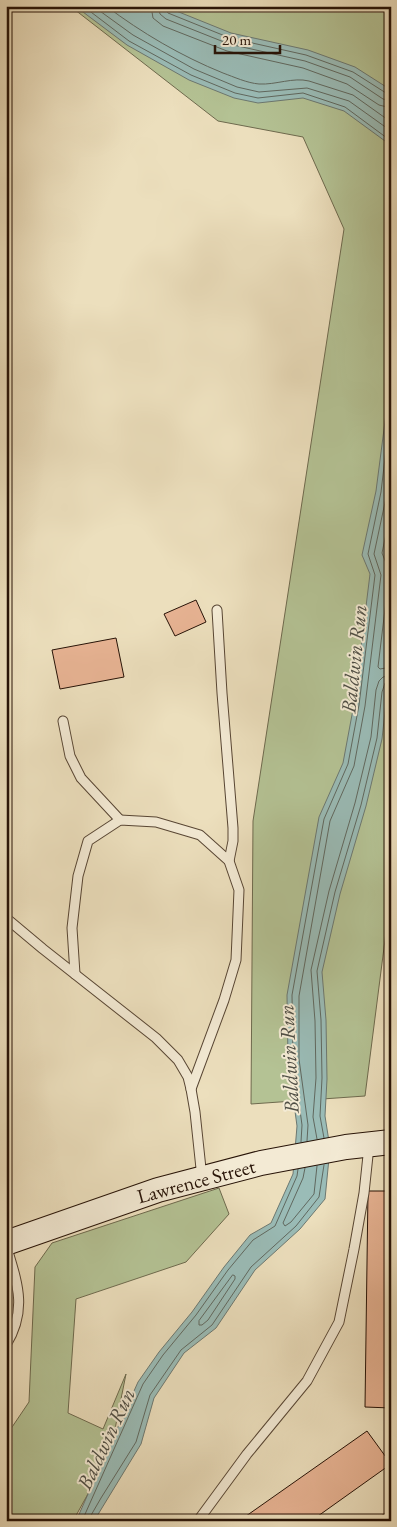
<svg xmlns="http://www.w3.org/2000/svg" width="397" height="1527" font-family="'EB Garamond',serif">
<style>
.green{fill:#b4c294;stroke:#6e6a4e}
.water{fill:#9abcb7;stroke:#6c7871}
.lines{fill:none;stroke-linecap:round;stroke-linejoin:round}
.shore{stroke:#60685f;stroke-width:1}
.building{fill:#e7b393;stroke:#271307}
.lane-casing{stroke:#584634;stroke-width:11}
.secondary-casing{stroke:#271307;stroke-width:26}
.path{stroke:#271307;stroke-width:3;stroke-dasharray:4 2.5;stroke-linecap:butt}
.lane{stroke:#f3ead4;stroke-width:9}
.secondary{stroke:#f3ead4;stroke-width:24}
.labels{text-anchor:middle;stroke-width:4;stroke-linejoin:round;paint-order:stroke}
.street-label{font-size:20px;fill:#271307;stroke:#f3ead4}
.water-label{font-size:21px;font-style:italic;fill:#4f4e45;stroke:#f3ead4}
</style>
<rect width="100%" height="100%" fill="#ecdfbd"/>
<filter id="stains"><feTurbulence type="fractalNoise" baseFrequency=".004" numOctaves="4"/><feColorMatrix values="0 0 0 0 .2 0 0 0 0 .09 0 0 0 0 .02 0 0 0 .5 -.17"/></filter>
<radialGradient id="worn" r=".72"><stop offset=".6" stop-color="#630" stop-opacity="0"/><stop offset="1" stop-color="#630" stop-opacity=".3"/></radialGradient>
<g class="green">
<polygon points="70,6 391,6 391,893 365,1096 251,1104 253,821 344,229 303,137 218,121"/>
<polygon points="219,1188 229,1214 186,1262 76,1299 68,1413 103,1429 126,1374 110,1454 73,1521 6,1521 6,1436 29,1402 35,1267 52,1243"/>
</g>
<g class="water">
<polygon points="75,6 164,6 231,33 308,50 355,67 391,90 391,148 385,141 344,111 303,98 258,103 234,98 189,80 127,45"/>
<polygon points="391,375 391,677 387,693 382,739 366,806 340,894 322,972 326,1020 327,1079 325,1116 330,1148 325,1199 300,1229 255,1270 216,1328 184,1353 154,1398 141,1444 94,1521 76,1521 138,1382 159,1352 192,1312 224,1267 250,1235 271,1223 293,1174 297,1126 288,1060 287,995 319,817 343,763 354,704 370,574 362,555 376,491"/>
</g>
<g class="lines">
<g class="shore">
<polyline points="83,6 129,41 191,75 235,93 258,98 303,93 345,107 391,141"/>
<polyline points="93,6 133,35 194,69 237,87 259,92 307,88 349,101 391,131"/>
<path d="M106 6C142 33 181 56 223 73 234 77 247 83 259 84 276 85 293 77 309 81L353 95 391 122"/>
<polyline points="151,6 153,18 163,26 227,51 303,68 347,84 379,105 391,108"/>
<polyline points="158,6 160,14 166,19 229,44 305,61 350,77 383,99 391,101"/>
<polyline points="164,6 165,10 168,13 230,38 306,55 353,72 386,93 391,94"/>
<polyline points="391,510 382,553 388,568 389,576 378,667 380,669 391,667"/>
<polyline points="324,1138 320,1116 322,1078 321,1020 317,971 335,892 361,805 377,738 382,692 385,683 391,681"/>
<polyline points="317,1139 313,1117 316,1078 315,1021 311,970 329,891 355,803 371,737 376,690 379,681 383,677 391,675"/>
<polyline points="307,1141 308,1125 299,1059 299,996 330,821 354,766 365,706 381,575 374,554 387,493 391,459"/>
<polyline points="301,1142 302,1125 293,1059 292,995 324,819 348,764 359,705 375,575 368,554 381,492 391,407"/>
<polyline points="305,1168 303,1178 283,1223 285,1226 291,1222 314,1194 317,1166"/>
<polygon points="233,1275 235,1276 235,1279 208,1320 202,1325 199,1325 199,1321"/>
<polyline points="82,1521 143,1384 163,1355 196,1315 228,1270 253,1240 275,1226 297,1176 298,1169"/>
<polyline points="90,1521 90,1517 101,1498 136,1442 150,1395 181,1350 212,1325 251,1267 296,1226 319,1197 324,1165"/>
</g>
</g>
<g class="building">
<polygon points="196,600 206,622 175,636 164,614"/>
<polygon points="116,638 124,677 60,689 52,650"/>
<polygon points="368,1191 391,1191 391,1408 365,1407"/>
<polygon points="367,1431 391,1464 311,1521 239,1521"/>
</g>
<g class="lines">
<defs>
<g id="lane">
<polyline points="217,610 222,693 233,828 233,841 229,861"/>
<polyline points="63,721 70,756 81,778 120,820"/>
<polyline points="6,918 43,949 156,1038 178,1060 188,1077 191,1089 195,1112 202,1178"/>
<polyline points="75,974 72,928 78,876 88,841 120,820 156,822 200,835 229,861 239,890 236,960 224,1000 191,1089"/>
<path d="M6 1345C28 1309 17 1282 6 1245"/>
<polyline points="199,1521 200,1518 247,1454 307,1381 339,1322 354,1249 364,1193 369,1146"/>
<polyline points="382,1521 391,1516"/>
</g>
<polyline id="secondary" points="6,1243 158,1190 261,1163 346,1147 391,1142"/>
</defs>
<use href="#lane" class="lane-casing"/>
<use href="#secondary" class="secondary-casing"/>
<polyline class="path" points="383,6 391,11"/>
<use href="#lane" class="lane"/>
<use href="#secondary" class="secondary"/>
</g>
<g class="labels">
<g class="street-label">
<text transform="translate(196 1181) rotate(-15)" y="7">Lawrence Street</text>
</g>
<g class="water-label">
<text transform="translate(354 659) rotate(-84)" y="7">Baldwin Run</text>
<text transform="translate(289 1059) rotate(-93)" y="7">Baldwin Run</text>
<text transform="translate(106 1439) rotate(-65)" y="7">Baldwin Run</text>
</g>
</g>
<rect width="397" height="1527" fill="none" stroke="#ecdfbd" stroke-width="25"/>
<rect x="8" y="8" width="382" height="1512" fill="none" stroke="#271307" stroke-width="2.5"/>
<rect x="12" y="12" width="372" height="1502" fill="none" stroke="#271307"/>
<path d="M215 45v8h65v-8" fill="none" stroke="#271307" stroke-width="2.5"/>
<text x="222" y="45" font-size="15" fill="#271307" stroke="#f3ead4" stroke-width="4" paint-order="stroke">20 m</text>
<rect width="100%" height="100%" filter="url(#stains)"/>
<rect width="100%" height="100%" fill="url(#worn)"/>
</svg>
